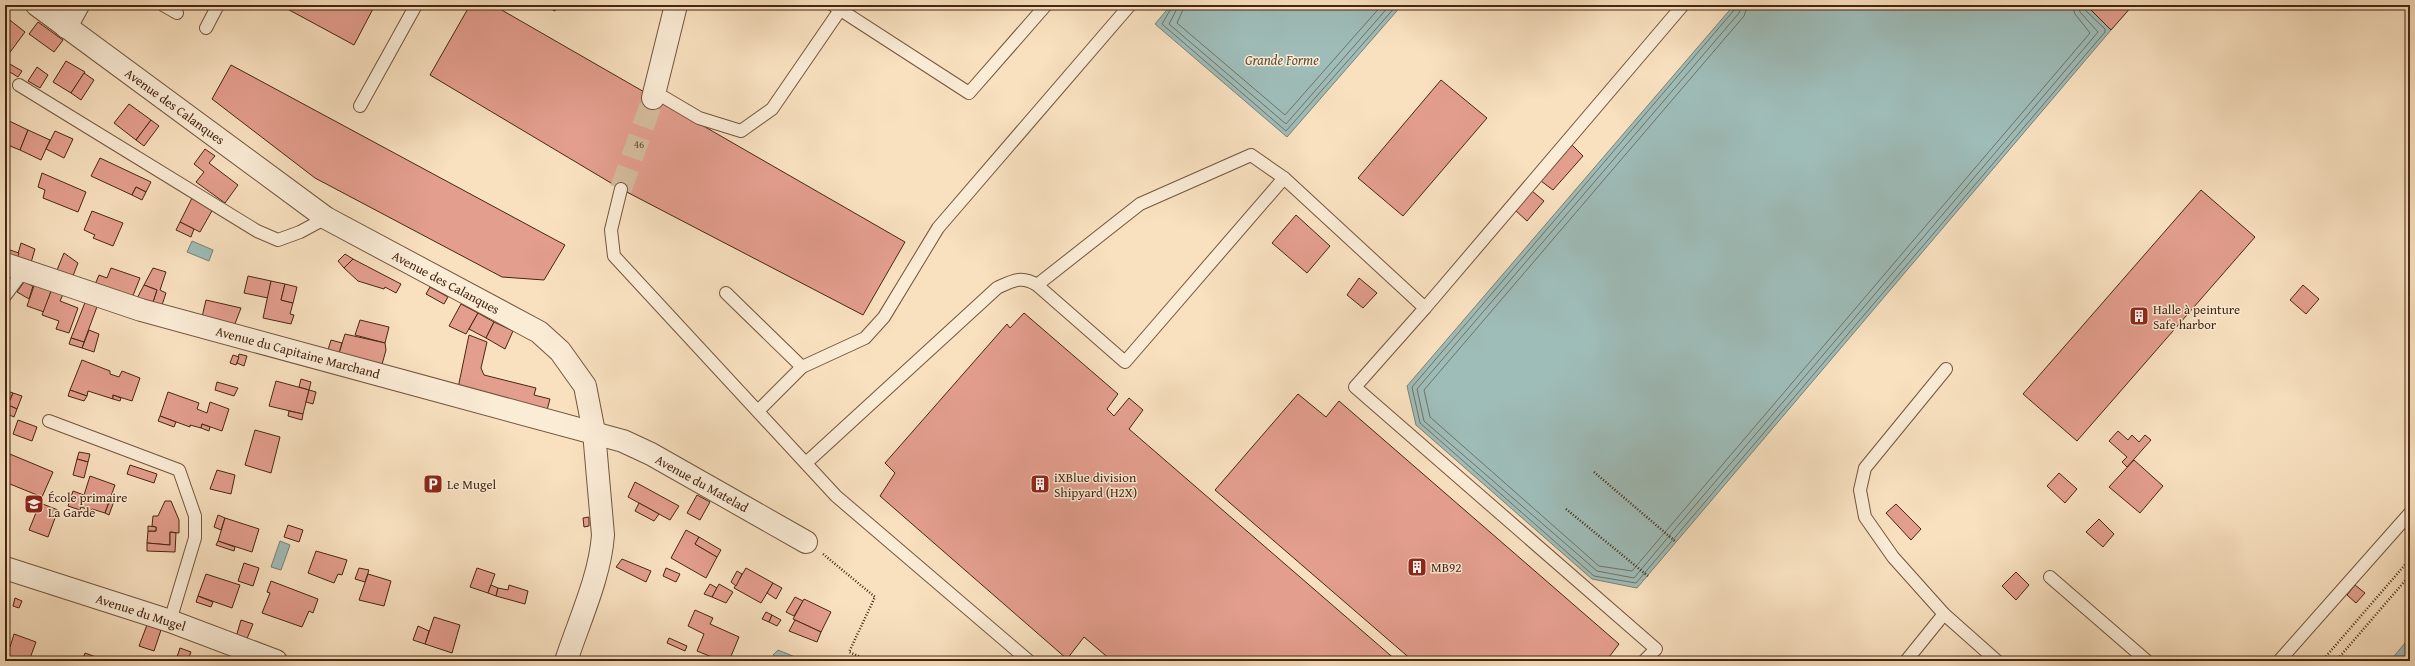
<svg xmlns="http://www.w3.org/2000/svg" width="2415" height="666" font-family="'Gentium Book Plus',serif">
<style>
.water{fill:#9ebcb8;stroke:#7b8075}
.lines{fill:none;stroke-linecap:round;stroke-linejoin:round}
.shore{stroke:#727164;stroke-width:1}
.building{fill:#e49e8e;stroke:#472611}
.minor-tunnel{stroke:#d5bc9d;stroke-width:22;stroke-dasharray:22 11;stroke-linecap:butt}
.service-casing{stroke:#74553d;stroke-width:14}
.minor-casing{stroke:#74553d;stroke-width:24}
.path{stroke:#472611;stroke-width:2.5;stroke-dasharray:1 2;stroke-linecap:butt}
.service{stroke:#fbecd6;stroke-width:12}
.minor{stroke:#fbecd6;stroke-width:22}
.labels{text-anchor:middle;stroke-width:3;stroke-linejoin:round;paint-order:stroke}
.number-label{font-size:11px;fill:#6e4430}
.street-label{font-size:13px;fill:#472611;stroke:#fbecd6}
.poi-label{font-size:13px;fill:#472611;stroke:#fbecd6;text-anchor:start}
.water-label{font-size:14px;font-style:italic;fill:#5d4c3b;stroke:#fbecd6}
</style>
<rect width="100%" height="100%" fill="#f9e1c0"/>
<filter id="stains"><feTurbulence type="fractalNoise" baseFrequency=".005" numOctaves="4"/><feColorMatrix values="0 0 0 0 .2 0 0 0 0 .09 0 0 0 0 .02 0 0 0 .5 -.17"/></filter>
<radialGradient id="worn" r=".72"><stop offset=".6" stop-color="#630" stop-opacity="0"/><stop offset="1" stop-color="#630" stop-opacity=".3"/></radialGradient>
<g class="water">
<polygon points="1171,5 1402,5 1287,137 1155,24"/>
<polygon points="1734,5 2086,5 2111,30 1637,588 1592,579 1416,425 1407,386"/>
<polygon points="192,241 213,250 209,261 187,252"/>
<polygon points="280,541 290,545 281,570 271,567"/>
<polygon points="2410,637 2410,661 2390,661"/>
<polygon points="778,650 805,661 783,661 773,655"/>
</g>
<g class="lines">
<g class="shore">
<polyline points="1173,5 1162,24 1286,131 1397,5"/>
<polyline points="1179,5 1169,24 1286,124 1390,5"/>
<polyline points="1185,5 1177,23 1285,115 1382,5"/>
<polyline points="1737,5 1735,9 1412,387 1420,423 1594,576 1636,583 2105,32 2105,29 2084,9 2084,5"/>
<polyline points="1742,5 1739,13 1417,389 1424,421 1597,571 1634,578 1669,536 2098,32 2080,12 2078,5"/>
<polyline points="1748,5 1744,16 1424,390 1430,417 1599,566 1632,571 2090,33 2075,14 2072,5"/>
</g>
</g>
<g class="building">
<polygon points="280,5 375,5 354,45"/>
<polygon points="470,5 493,5 905,242 863,315 621,189 430,75"/>
<polygon points="543,5 558,5 555,11"/>
<polygon points="2086,5 2133,5 2111,30"/>
<polygon points="6,17 25,32 8,55 5,53"/>
<polygon points="38,22 63,40 54,52 29,34"/>
<polygon points="66,61 85,72 71,93 53,82"/>
<polygon points="8,63 22,71 18,77 5,69"/>
<polygon points="231,65 565,245 544,280 502,277 315,178 212,99"/>
<polygon points="37,67 48,75 40,88 28,81"/>
<polygon points="84,73 94,80 81,100 71,93"/>
<polygon points="1441,80 1487,118 1403,216 1358,178"/>
<polygon points="129,104 151,120 136,140 114,123"/>
<polygon points="5,119 28,130 20,150 5,144"/>
<polygon points="151,120 159,126 144,146 136,140"/>
<polygon points="28,130 50,140 41,160 20,150"/>
<polygon points="55,131 73,139 64,158 46,149"/>
<polygon points="1572,145 1583,156 1553,190 1541,181"/>
<polygon points="205,149 215,156 209,163 238,185 225,203 196,182 204,172 194,164"/>
<polygon points="100,158 151,182 146,192 136,187 132,195 91,176"/>
<polygon points="42,173 86,192 78,212 43,198 45,190 38,187"/>
<polygon points="136,187 146,192 142,200 132,195"/>
<polygon points="2201,190 2255,237 2077,441 2023,394"/>
<polygon points="1532,191 1544,201 1527,221 1515,210"/>
<polygon points="193,196 213,209 200,232 180,222"/>
<polygon points="92,211 123,223 113,246 93,238 95,235 84,230"/>
<polygon points="1296,215 1330,246 1307,273 1272,243"/>
<polygon points="180,222 194,229 191,237 176,230"/>
<polygon points="21,243 35,249 30,266 16,261"/>
<polygon points="7,249 19,253 16,261 5,255"/>
<polygon points="64,253 78,263 71,281 55,275"/>
<polygon points="345,254 353,259 344,268 338,261"/>
<polygon points="353,259 401,284 396,293 385,287 384,289 358,281 344,268"/>
<polygon points="5,267 13,276 5,289"/>
<polygon points="111,268 140,278 130,303 94,287 99,275 107,278"/>
<polygon points="153,268 166,272 160,290 166,293 160,311 151,308 157,290 144,285"/>
<polygon points="248,276 271,281 268,298 244,293"/>
<polygon points="1359,278 1377,293 1363,308 1347,295"/>
<polygon points="36,280 53,286 44,312 27,306"/>
<polygon points="271,281 285,284 281,300 293,303 290,314 294,315 291,324 263,318"/>
<polygon points="24,282 33,286 29,299 17,292"/>
<polygon points="285,284 297,287 293,303 281,300"/>
<polygon points="144,285 157,290 151,308 134,304"/>
<polygon points="2303,285 2319,299 2306,314 2290,300"/>
<polygon points="53,286 65,290 60,301 78,308 69,333 56,329 59,321 42,315"/>
<polygon points="430,287 448,297 444,304 426,294"/>
<polygon points="86,300 98,304 84,342 71,338"/>
<polygon points="206,300 241,308 233,329 201,321"/>
<polygon points="461,304 478,313 466,334 449,326"/>
<polygon points="478,313 494,322 486,338 469,329"/>
<polygon points="1024,313 1118,394 1107,409 1114,416 1129,398 1143,410 1129,429 1397,661 1112,661 1084,637 1067,659 880,496 895,473 885,463 1007,324 1010,328"/>
<polygon points="360,320 389,327 385,343 355,335"/>
<polygon points="494,322 513,331 505,349 486,338"/>
<polygon points="89,330 99,334 94,352 82,348"/>
<polygon points="345,334 385,343 386,350 381,368 338,356"/>
<polygon points="469,335 487,342 481,368 484,375 536,388 534,395 550,399 547,410 458,388"/>
<polygon points="71,338 84,342 82,348 69,344"/>
<polygon points="331,340 342,343 338,356 327,353"/>
<polygon points="239,354 247,356 244,366 237,363"/>
<polygon points="233,355 239,357 236,365 230,363"/>
<polygon points="82,360 110,371 110,374 119,377 122,371 140,378 132,401 113,395 113,399 88,391 87,396 70,390"/>
<polygon points="301,379 311,382 309,390 299,387"/>
<polygon points="276,381 309,390 303,414 269,406"/>
<polygon points="217,382 238,388 234,396 215,390"/>
<polygon points="5,390 13,393 5,413"/>
<polygon points="70,390 87,396 84,401 68,396"/>
<polygon points="309,390 316,392 313,404 306,402"/>
<polygon points="168,392 199,403 197,409 207,413 210,402 229,409 222,431 202,424 201,428 190,425 190,427 160,416"/>
<polygon points="13,393 22,396 17,409 8,405"/>
<polygon points="1298,394 1326,417 1339,401 1619,644 1606,661 1413,661 1215,490"/>
<polygon points="113,395 121,398 120,401 113,399"/>
<polygon points="8,405 17,409 14,417 5,413"/>
<polygon points="289,411 303,414 302,420 288,416"/>
<polygon points="160,416 176,422 174,427 158,421"/>
<polygon points="18,420 37,427 32,441 13,434"/>
<polygon points="202,424 210,427 209,431 201,428"/>
<polygon points="255,430 280,437 271,473 245,465"/>
<polygon points="2118,431 2128,440 2132,435 2139,442 2145,435 2151,440 2127,467 2122,462 2127,457 2109,441"/>
<polygon points="5,452 53,472 42,497 5,482"/>
<polygon points="79,452 90,454 88,462 77,459"/>
<polygon points="77,459 88,462 84,478 73,475"/>
<polygon points="2134,460 2163,486 2140,513 2109,487"/>
<polygon points="130,465 157,474 154,483 127,474"/>
<polygon points="217,470 235,475 231,494 210,489"/>
<polygon points="2059,473 2077,489 2065,503 2047,486"/>
<polygon points="90,476 115,485 105,513 92,509 91,511 81,507 80,510 68,506 73,491 84,495"/>
<polygon points="635,482 679,506 670,520 628,497"/>
<polygon points="697,495 710,502 700,520 687,513"/>
<polygon points="110,500 114,501 109,515 105,513"/>
<polygon points="165,501 171,501 179,520 179,533 170,532 170,545 147,543 148,531 156,531 156,527 152,526 153,516 158,516"/>
<polygon points="40,503 58,510 48,537 29,530"/>
<polygon points="639,503 659,514 654,521 635,511"/>
<polygon points="1896,504 1921,529 1911,540 1886,513"/>
<polygon points="218,515 225,518 221,530 214,527"/>
<polygon points="589,517 589,526 584,527 583,518"/>
<polygon points="225,518 259,529 252,552 218,541"/>
<polygon points="2099,519 2114,534 2103,547 2086,532"/>
<polygon points="288,525 303,530 299,542 284,537"/>
<polygon points="148,526 156,527 156,531 148,531"/>
<polygon points="686,530 699,537 695,544 717,557 706,578 671,558"/>
<polygon points="170,532 176,533 175,552 147,551 147,543 170,545"/>
<polygon points="699,537 721,550 717,557 695,544"/>
<polygon points="218,541 235,547 234,551 216,545"/>
<polygon points="316,551 347,560 342,575 338,574 334,583 308,573"/>
<polygon points="622,559 651,571 646,582 616,567"/>
<polygon points="244,563 259,568 253,586 238,581"/>
<polygon points="359,568 369,570 365,582 355,579"/>
<polygon points="477,568 495,574 488,593 470,587"/>
<polygon points="666,568 680,574 676,582 663,576"/>
<polygon points="746,568 773,583 761,603 734,588"/>
<polygon points="737,571 742,574 736,586 731,582"/>
<polygon points="2016,572 2029,585 2016,600 2002,586"/>
<polygon points="206,574 240,585 232,608 198,596"/>
<polygon points="368,574 391,581 384,606 359,600"/>
<polygon points="271,581 318,599 313,613 309,611 302,627 262,613 270,593 267,592"/>
<polygon points="773,583 782,588 776,599 767,593"/>
<polygon points="710,584 717,588 712,597 704,594"/>
<polygon points="719,584 733,592 726,603 712,597"/>
<polygon points="491,585 498,588 496,596 488,593"/>
<polygon points="509,585 528,591 525,604 496,596 498,588 508,590"/>
<polygon points="2355,585 2365,593 2356,603 2347,595"/>
<polygon points="198,596 213,602 211,607 196,602"/>
<polygon points="795,597 803,601 794,616 786,612"/>
<polygon points="15,598 22,601 19,608 13,606"/>
<polygon points="804,599 831,612 821,632 793,619"/>
<polygon points="695,610 713,618 710,624 739,637 729,661 722,661 697,651 704,634 688,626"/>
<polygon points="766,612 772,615 769,622 762,619"/>
<polygon points="772,615 781,620 777,626 769,622"/>
<polygon points="434,617 460,625 452,653 425,644"/>
<polygon points="241,620 253,624 246,641 236,637"/>
<polygon points="795,620 821,632 817,642 789,631"/>
<polygon points="147,625 161,630 154,651 139,646"/>
<polygon points="418,626 429,631 425,644 413,640"/>
<polygon points="14,634 36,642 29,661 5,661 5,645 10,647"/>
<polygon points="669,638 687,646 685,651 667,643"/>
<polygon points="180,648 191,652 188,660 177,657"/>
<polygon points="85,653 107,661 82,661"/>
</g>
<g class="lines">
<polyline class="minor-tunnel" points="621,189 653,98"/>
<defs>
<g id="service">
<polyline points="163,5 177,13"/>
<polyline points="833,5 969,93 1046,5"/>
<polyline points="206,28 218,5"/>
<polyline points="19,85 257,231 278,240 300,232 326,218"/>
<polyline points="655,92 699,118 741,131 772,109 840,10"/>
<polyline points="360,106 416,5"/>
<polyline points="621,189 611,230 614,256 836,496 1029,661"/>
<polyline points="1037,285 1140,204 1251,155 1284,178"/>
<polyline points="726,293 802,367"/>
<polyline points="5,296 24,270"/>
<polyline points="1425,308 1355,387 1656,649 1644,661"/>
<polyline points="1946,369 1865,468 1860,490 1865,517 1893,557 1944,614 1997,661"/>
<polyline points="759,410 802,367 865,338 884,317 938,228 1130,5"/>
<polyline points="49,421 179,470 195,516 195,538 170,621"/>
<path d="M806 463 997 288C1012 281 1021 275 1037 285L1125 362 1284 178 1425 308 1683 5"/>
<polyline points="2050,577 2147,661"/>
<polyline points="1906,661 1944,614"/>
<polyline points="2279,661 2410,513"/>
</g>
<g id="minor">
<path d="M37 5 326 218 539 332 560 351 585 386 594 432 603 535C600 577 579 621 566 661"/>
<polyline points="66,27 78,5"/>
<polyline points="653,98 676,5"/>
<polyline points="5,264 141,310 623,441 651,454 806,542"/>
<polyline points="5,568 170,621 276,661"/>
</g>
</defs>
<use href="#service" class="service-casing"/>
<use href="#minor" class="minor-casing"/>
<g class="path">
<polyline points="1594,472 1676,542"/>
<polyline points="1566,509 1648,576"/>
<polyline points="823,554 875,597 849,652 870,661"/>
<polyline points="2322,661 2410,559"/>
<polyline points="2336,661 2410,575"/>
</g>
<use href="#service" class="service"/>
<use href="#minor" class="minor"/>
</g>
<defs>
<symbol id="building-square" viewBox="-11 -11 22 22"><rect x="-9" y="-9" width="18" height="18" rx="4" fill="#8f2418" stroke="#fbecd6"/><path d="M-4-6H4V6H1V3H-1V6H-4ZM-2.5-4.3h1.7v1.8h-1.7ZM.8-4.3h1.7v1.8H.8ZM-2.5-1h1.7V.8h-1.7ZM.8-1h1.7V.8H.8Z" fill="#fff"/></symbol>
<symbol id="parking-square" viewBox="-11 -11 22 22"><rect x="-9" y="-9" width="18" height="18" rx="4" fill="#8f2418" stroke="#fbecd6"/><path d="M-3.5-5.5H1a3.5 3.5 0 0 1 0 7H-1V5.5H-3.5ZM-1-3.4V-.6H.8a1.4 1.4 0 0 0 0-2.8Z" fill="#fff"/></symbol>
<symbol id="school-square" viewBox="-11 -11 22 22"><rect x="-9" y="-9" width="18" height="18" rx="4" fill="#8f2418" stroke="#fbecd6"/><path d="M0-5L7-2L0 1L-7-2ZM-4 1L0 2.5L4 1V4Q0 6-4 4Z" fill="#fff"/></symbol>
</defs>
<g fill-rule="evenodd">
<use href="#building-square" x="2128" y="305" width="22" height="22"/>
<use href="#parking-square" x="422" y="473" width="22" height="22"/>
<use href="#building-square" x="1029" y="473" width="22" height="22"/>
<use href="#school-square" x="23" y="493" width="22" height="22"/>
<use href="#building-square" x="1406" y="556" width="22" height="22"/>
</g>
<g class="labels">
<g class="number-label">
<text x="639" y="148">46</text>
</g>
<g class="street-label">
<text transform="translate(175 106) rotate(36)" y="5">Avenue des Calanques</text>
<text transform="translate(446 282) rotate(28)" y="5">Avenue des Calanques</text>
<text transform="translate(298 352) rotate(15)" y="5">Avenue du Capitaine Marchand</text>
<text transform="translate(702 483) rotate(29)" y="5">Avenue du Matelad</text>
<text transform="translate(141 612) rotate(18)" y="5">Avenue du Mugel</text>
</g>
<g class="poi-label">
<text x="2153" y="314">Halle à peinture<tspan x="2153" dy="15">Safe harbor</tspan></text>
<text x="1054" y="482">iXBlue division<tspan x="1054" dy="15">Shipyard (H2X)</tspan></text>
<text x="447" y="489">Le Mugel</text>
<text x="48" y="502">École primaire<tspan x="48" dy="15">La Garde</tspan></text>
<text x="1431" y="572">MB92</text>
</g>
<g class="water-label">
<text x="1282" y="65">Grande Forme</text>
</g>
</g>
<rect width="2415" height="666" fill="none" stroke="#f9e1c0" stroke-width="20"/>
<rect x="6" y="6" width="2403" height="654" fill="none" stroke="#472611" stroke-width="2"/>
<rect x="10" y="10" width="2395" height="646" fill="none" stroke="#472611"/>
<rect width="100%" height="100%" filter="url(#stains)"/>
<rect width="100%" height="100%" fill="url(#worn)"/>
</svg>
